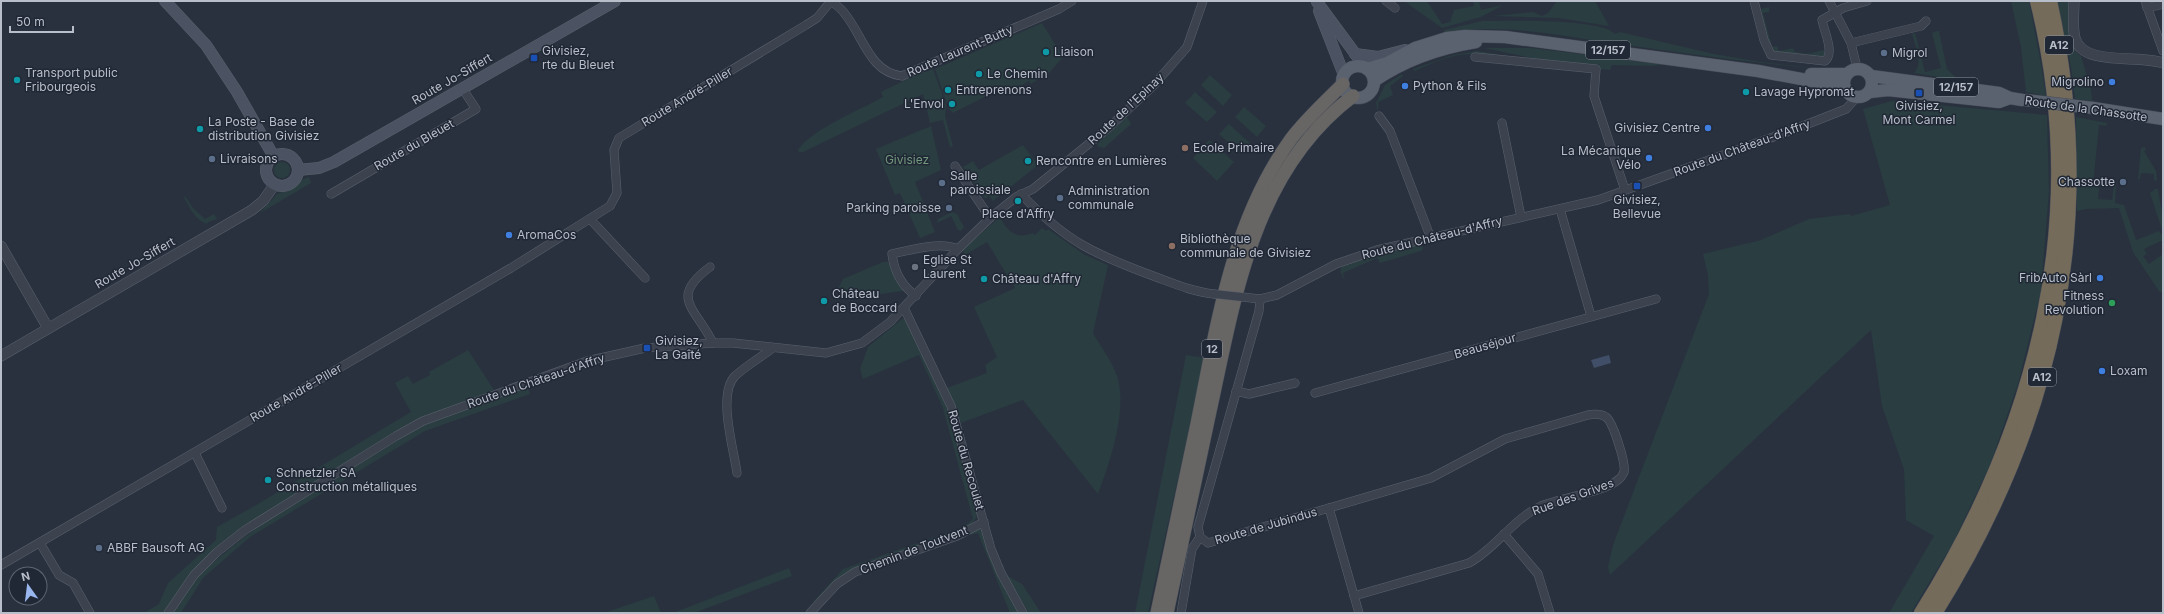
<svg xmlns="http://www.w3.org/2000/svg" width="2164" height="614" font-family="Inter,sans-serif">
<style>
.green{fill:#2a3d40}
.water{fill:#404e67}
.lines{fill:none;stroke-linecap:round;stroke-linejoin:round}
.minor-casing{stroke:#5a616d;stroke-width:9}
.tertiary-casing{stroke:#5a616d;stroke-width:11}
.secondary-casing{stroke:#5a616d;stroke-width:12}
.primary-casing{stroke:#464c59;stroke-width:13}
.trunk-casing{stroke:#474e5a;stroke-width:14}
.motorway-casing{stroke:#474e5a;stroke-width:15}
.minor{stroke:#3c434f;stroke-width:8}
.tertiary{stroke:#3c434f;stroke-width:10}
.secondary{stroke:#4b5362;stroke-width:11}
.primary{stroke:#5b626f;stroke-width:12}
.trunk{stroke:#686664;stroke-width:13}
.motorway{stroke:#756b5a;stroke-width:14}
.minor-bridge-casing{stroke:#5a616d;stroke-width:9;stroke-linecap:butt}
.primary-bridge-casing{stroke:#464c59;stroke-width:13;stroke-linecap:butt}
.minor-bridge{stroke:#3c434f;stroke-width:8}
.primary-bridge{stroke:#5b626f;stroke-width:12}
.culture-dot{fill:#0f9aa8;stroke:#212835;stroke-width:1.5}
.service-dot{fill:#5c6f8a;stroke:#212835;stroke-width:1.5}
.transit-dot{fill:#1a4fb4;stroke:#212835;stroke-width:1.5}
.shop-dot{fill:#3f7fe0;stroke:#212835;stroke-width:1.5}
.education-dot{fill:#8d6e63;stroke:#212835;stroke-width:1.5}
.worship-dot{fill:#6b7280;stroke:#212835;stroke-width:1.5}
.leisure-dot{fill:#2e9e5b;stroke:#212835;stroke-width:1.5}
.labels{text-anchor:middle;stroke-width:3;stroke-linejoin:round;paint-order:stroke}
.shield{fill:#212835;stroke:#8b929d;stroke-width:1}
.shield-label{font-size:11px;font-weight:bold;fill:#b9bfca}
.poi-label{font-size:12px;fill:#b9bfca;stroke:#212835;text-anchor:start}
.street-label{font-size:12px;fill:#b9bfca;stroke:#212835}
.park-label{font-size:12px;fill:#72987d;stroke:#212835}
</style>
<rect width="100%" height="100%" fill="#29313f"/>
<g class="green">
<polygon points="1404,1 1427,1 1442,24 1450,22 1454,10 1474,6 1473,1 1479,1 1481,10 1503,5 1481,17 1442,28"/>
<polygon points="1557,1 1595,1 1609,26 1558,18 1493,16 1533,12 1542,16 1548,13"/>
<polygon points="2011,1 2029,1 2041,64 2046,96 2026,92 2021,47"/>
<polygon points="2057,1 2069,1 2071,42 2076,52 2081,56 2091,89 2092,101 2075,99 2071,67"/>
<polygon points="1769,7 1769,12 1763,13 1772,47 1777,46 1779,51 1793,48 1795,52 1807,54 1824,50 1824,55 1823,57 1773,52 1770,48 1761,9"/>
<path d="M1482 21C1505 21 1601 18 1615 34L1620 32 1714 54 1761 62 1822 69C1749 63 1677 52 1605 42 1551 34 1498 23 1444 33V30Z"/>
<polygon points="1042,23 1063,57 1050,72 1031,84 1029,81 1004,96 1000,89 953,113 949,109 935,69"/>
<path d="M1937 31H1939L1947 69 1958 80 1914 73C1924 64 1915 45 1912 34L1915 33 1925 72 1941 68 1932 33Z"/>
<polygon points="1484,48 1531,48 1663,64 1652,66 1612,65 1610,70 1599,69 1599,65 1532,60 1532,58"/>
<path d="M1478 51 1520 58C1504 58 1489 54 1473 54 1453 53 1433 63 1414 71L1413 69 1453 55Z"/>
<path d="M933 69 946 105 945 116 953 146 950 147 943 120 930 123 923 94 803 152H799L798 150C812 129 860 110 883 97L881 92 926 70 927 71Z"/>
<polygon points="1402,74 1403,76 1390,86 1393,95 1378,102 1378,112 1376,103 1385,85"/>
<polygon points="1210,75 1232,95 1223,106 1201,85"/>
<polygon points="1195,92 1217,112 1207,122 1185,103"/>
<polygon points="1892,101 2047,115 2049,191 2041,291 2018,384 1990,465 1953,543 1911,613 1889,613 1934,536 1906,520 1904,469 1882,406 1871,330 1610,575 1608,567 1613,545 1709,294 1708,275 1703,254 1761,240 1809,219 1850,214 1851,216 1890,205 1863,109"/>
<polygon points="1244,107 1266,126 1257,137 1235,117"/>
<polygon points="1127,117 1131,124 1104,148 1099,147 1097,144"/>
<polygon points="2076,117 2107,123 2106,126 2099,125 2093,185 2099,186 2098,199 2112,200 2114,185 2116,185 2115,203 2124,205 2136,240 2159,231 2163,236 2163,240 2144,249 2147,254 2143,256 2149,264 2163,254 2163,293 2159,291 2133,252 2119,208 2086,209 2077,211"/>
<polygon points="1229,124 1251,144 1241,154 1219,134"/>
<polygon points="931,126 941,170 915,182 935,232 920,238 900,193 895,195 876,149"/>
<polygon points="1209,140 1234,162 1217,181 1193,158"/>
<polygon points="1023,145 1038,165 993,201 989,196 985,199 963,167 973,161 979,170"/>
<polygon points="2145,147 2146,150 2144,151 2156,171 2157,181 2154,180 2154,174 2141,173 2140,179 2138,179 2141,148"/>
<circle cx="282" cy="170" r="8"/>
<polygon points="309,177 311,183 260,213 277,194 294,187 301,180"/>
<polygon points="2155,189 2158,189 2163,219 2163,233 2150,193"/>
<path d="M185 196 193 208 205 219 214 214 217 219 208 222 207 224C195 220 190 208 184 198Z"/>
<polygon points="952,212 957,214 964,227 961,231 958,230 951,216 937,223 938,219"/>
<path d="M1000 217C1007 231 1016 240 1033 233L1035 235 1042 228 1046 231 1048 229 1085 255 1108 265 1093 333C1100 346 1112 361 1117 376 1128 409 1110 462 1098 494L1023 400 961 423 947 388 987 373 985 365 997 357 974 307 1015 288 987 242 965 255 962 250Z"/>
<polygon points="1422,244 1423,249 1421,251 1380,263 1377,258 1343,273 1345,281 1340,271 1342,266 1375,254"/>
<polygon points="883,262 888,262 904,288 903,291 852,298 845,297 838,289 843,279"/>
<polygon points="902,319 906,319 943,396 953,424 977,513 976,518 969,527 854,570 816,603 813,602 843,569 964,527 973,519 943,408 919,355 863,379 860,369 868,347"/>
<path d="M468 350 494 390 421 418 394 432 243 527 191 573 163 613H144L159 604 168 583 216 540 217 527C283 491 346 450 411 412L395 383 408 376 413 384 430 375 429 372Z"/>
<polygon points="1186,355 1205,358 1148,613 1135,613"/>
<path d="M527 386 530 394 425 431 250 537 203 578 181 613H174C182 563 373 450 422 426 455 410 492 399 527 386Z"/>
<polygon points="976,529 980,529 983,532 998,574 1019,613 1010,613 978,533 957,538"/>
<polygon points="789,568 792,576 694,613 673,613"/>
<polygon points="1006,575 1022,584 1041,613 1029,613"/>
<polygon points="654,596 661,613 604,613"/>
</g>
<polygon class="water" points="1609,355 1611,363 1594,368 1591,360"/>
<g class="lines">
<defs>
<g id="minor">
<path d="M831 1C836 5 842 9 845 14 863 36 870 73 902 76L1059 9 1072 1"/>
<polyline points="1386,1 1395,8"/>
<path d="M1754 1 1764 40 1771 55 1825 61C1835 53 1824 31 1822 20L1843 8 1867 1"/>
<polyline points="1829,1 1851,43 1857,68"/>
<polyline points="2145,1 2163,51"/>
<polyline points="2147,8 2163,4"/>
<polyline points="1851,43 1921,26 1926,21"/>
<polyline points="1475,57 1596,69 1594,96 1625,190"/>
<polyline points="1379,116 1390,131 1430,236"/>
<polyline points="1502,123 1521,217"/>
<polyline points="955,166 990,218"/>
<polyline points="331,194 476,109 462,88"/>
<path d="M1021 194C1066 242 1096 255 1156 277 1175 284 1194 292 1214 294"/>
<polyline points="1560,209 1591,316"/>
<polyline points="590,219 645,278"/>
<path d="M710 267C668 298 696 308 713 343"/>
<path d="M916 296C902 286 894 271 892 254 912 250 939 241 958 249"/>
<polyline points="1242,297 1260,299 1277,295 1336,264 1377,250 1598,200 1790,131 1846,109 1857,97"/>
<polyline points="1260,299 1259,311 1198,527 1200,537 1208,543 1329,508 1359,613"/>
<polyline points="904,308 951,406 991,549 1001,573 1023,613"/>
<polyline points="1236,391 1249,394 1295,383"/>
<polyline points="1315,393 1656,299"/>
<polyline points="195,453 222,508"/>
<path d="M737 473C734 450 717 394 735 376 746 366 761 357 773 348"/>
<path d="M1329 508 1431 478 1505 439 1588 415C1594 414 1601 414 1606 417 1613 422 1626 463 1624 472 1623 474 1621 478 1619 479 1606 492 1560 498 1541 506 1513 519 1496 548 1469 563L1354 596"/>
<polyline points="1504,534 1538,574 1550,613"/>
<polyline points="40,543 59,575 73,583 90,613"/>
<polyline points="1,565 511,268 610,206 617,193 614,150 619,138 806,25 817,18 831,1"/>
<polyline points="168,613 194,575 217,552 245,530 396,436 423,421 587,361 645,348 713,343 733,343 826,353 862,343 890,322 958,249 990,218 1016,197 1033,189 1107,129 1152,87 1187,47 1203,1"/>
<polyline points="810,613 837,584 855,572 957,536 984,522"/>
<polyline points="1181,613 1192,549 1200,537"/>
</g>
<g id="tertiary">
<path d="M2074 1C2074 13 2072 27 2075 38 2082 67 2140 54 2163 63"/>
<polyline points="1,246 48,328"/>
<polyline points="1,356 252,210 263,201 275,184"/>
</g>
<g id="secondary">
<polyline points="165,1 206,45 237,92 274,157"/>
<polyline points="1317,2 1365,67"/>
<polyline points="1319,11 1344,75"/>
<polyline points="1355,54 1378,57 1405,50"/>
<circle cx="282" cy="170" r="16"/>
<polyline points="298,170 319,168 334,162 615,1"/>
</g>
<g id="primary">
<circle cx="1358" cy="82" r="16"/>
<circle cx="1858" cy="83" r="14"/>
<polyline points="1367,69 1387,63 1415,48 1447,38 1465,36 1505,37 1758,71 1844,87"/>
<polyline points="1811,74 1846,74"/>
<polyline points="1871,76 1999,93 2010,98 2022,100"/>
<path d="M1374 81C1406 59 1439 48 1476 42"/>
<polyline points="1870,92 1888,90 1999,102 2010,98"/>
<polyline points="2093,108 2163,119"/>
</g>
<g id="trunk">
<path d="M1157 613C1170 550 1184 487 1197 424 1217 326 1231 222 1291 139 1306 119 1325 102 1343 84"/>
<path d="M1167 613C1181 546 1196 479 1210 411 1235 297 1253 171 1353 96"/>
</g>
<g id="motorway">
<path d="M1921 613C2038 427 2091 218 2037 1"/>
<path d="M1935 613C2054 423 2099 222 2050 1"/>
</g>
</defs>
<use href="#minor" class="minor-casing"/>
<use href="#tertiary" class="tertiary-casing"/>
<use href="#secondary" class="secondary-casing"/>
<use href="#primary" class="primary-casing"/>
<use href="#trunk" class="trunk-casing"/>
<use href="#motorway" class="motorway-casing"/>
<use href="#minor" class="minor"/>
<use href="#tertiary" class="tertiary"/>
<use href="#secondary" class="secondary"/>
<use href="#primary" class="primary"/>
<use href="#trunk" class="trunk"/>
<use href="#motorway" class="motorway"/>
<defs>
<polyline id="minor-bridge" points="1214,294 1242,297"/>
<polyline id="primary-bridge" points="2025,100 2093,108"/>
</defs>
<use href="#minor-bridge" class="minor-bridge-casing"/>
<use href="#primary-bridge" class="primary-bridge-casing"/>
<use href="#minor-bridge" class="minor-bridge"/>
<use href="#primary-bridge" class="primary-bridge"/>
</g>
<g class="culture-dot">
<circle cx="1046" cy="52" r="4"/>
<circle cx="979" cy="74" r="4"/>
<circle cx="17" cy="80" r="4"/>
<circle cx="948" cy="90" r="4"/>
<circle cx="1746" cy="92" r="4"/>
<circle cx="952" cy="104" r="4"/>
<circle cx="200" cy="129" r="4"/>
<circle cx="1028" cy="161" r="4"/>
<circle cx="1018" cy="201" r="4"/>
<circle cx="984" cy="279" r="4"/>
<circle cx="824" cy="301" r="4"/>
<circle cx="268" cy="480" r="4"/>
</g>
<g class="service-dot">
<circle cx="1884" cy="53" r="4"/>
<circle cx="212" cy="159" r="4"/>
<circle cx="2123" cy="182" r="4"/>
<circle cx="942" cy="183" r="4"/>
<circle cx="1060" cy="198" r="4"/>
<circle cx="949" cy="208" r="4"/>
<circle cx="99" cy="548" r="4"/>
</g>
<g class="transit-dot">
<rect x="530" y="54" width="8" height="8" rx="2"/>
<rect x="1915" y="89" width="8" height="8" rx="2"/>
<rect x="1633" y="182" width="8" height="8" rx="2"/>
<rect x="643" y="344" width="8" height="8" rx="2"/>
</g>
<g class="shop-dot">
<circle cx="2112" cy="82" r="4"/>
<circle cx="1405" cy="86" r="4"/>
<circle cx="1708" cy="128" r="4"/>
<circle cx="1649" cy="158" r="4"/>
<circle cx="509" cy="235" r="4"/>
<circle cx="2100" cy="278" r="4"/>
<circle cx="2102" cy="371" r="4"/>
</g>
<g class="education-dot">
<circle cx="1185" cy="148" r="4"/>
<circle cx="1172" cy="246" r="4"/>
</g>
<circle class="worship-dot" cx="915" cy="267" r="4"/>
<circle class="leisure-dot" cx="2112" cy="303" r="4"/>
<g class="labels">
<g class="shield">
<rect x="2045" y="36" width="28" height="18" rx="3"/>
<rect x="1586" y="41" width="44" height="18" rx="3"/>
<rect x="1934" y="78" width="44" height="18" rx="3"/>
<rect x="1202" y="340" width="20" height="18" rx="3"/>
<rect x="2028" y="368" width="28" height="18" rx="3"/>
</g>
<g class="shield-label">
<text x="2059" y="49">A12</text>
<text x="1608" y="54">12/157</text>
<text x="1956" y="91">12/157</text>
<text x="1212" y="353">12</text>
<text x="2042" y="381">A12</text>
</g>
<g class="poi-label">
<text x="542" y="55">Givisiez,<tspan x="542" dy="14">rte du Bleuet</tspan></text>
<text x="1054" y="56">Liaison</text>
<text x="1892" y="57">Migrol</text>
<text x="25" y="77">Transport public<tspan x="25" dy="14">Fribourgeois</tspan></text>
<text x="987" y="78">Le Chemin</text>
<text x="2104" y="86" text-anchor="end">Migrolino</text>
<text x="1413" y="90">Python &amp; Fils</text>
<text x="956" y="94">Entreprenons</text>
<text x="1754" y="96">Lavage Hypromat</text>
<text x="944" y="108" text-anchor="end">L'Envol</text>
<text x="1919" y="110" text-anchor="middle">Givisiez,<tspan x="1919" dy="14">Mont Carmel</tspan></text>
<text x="208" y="126">La Poste - Base de<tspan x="208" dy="14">distribution Givisiez</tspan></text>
<text x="1700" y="132" text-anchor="end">Givisiez Centre</text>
<text x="1193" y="152">Ecole Primaire</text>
<text x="1641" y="155" text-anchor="end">La Mécanique<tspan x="1641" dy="14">Vélo</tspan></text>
<text x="220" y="163">Livraisons</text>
<text x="1036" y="165">Rencontre en Lumières</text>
<text x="950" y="180">Salle<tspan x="950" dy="14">paroissiale</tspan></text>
<text x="2115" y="186" text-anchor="end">Chassotte</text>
<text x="1068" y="195">Administration<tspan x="1068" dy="14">communale</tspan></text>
<text x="1637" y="204" text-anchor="middle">Givisiez,<tspan x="1637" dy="14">Bellevue</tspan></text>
<text x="941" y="212" text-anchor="end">Parking paroisse</text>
<text x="1018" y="218" text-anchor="middle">Place d'Affry</text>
<text x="517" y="239">AromaCos</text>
<text x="1180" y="243">Bibliothèque<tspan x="1180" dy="14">communale de Givisiez</tspan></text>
<text x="923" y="264">Eglise St<tspan x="923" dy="14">Laurent</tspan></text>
<text x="2092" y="282" text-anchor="end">FribAuto Sàrl</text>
<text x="992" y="283">Château d'Affry</text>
<text x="832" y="298">Château<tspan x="832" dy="14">de Boccard</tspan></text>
<text x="2104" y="300" text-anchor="end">Fitness<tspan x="2104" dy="14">Revolution</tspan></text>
<text x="655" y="345">Givisiez,<tspan x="655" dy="14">La Gaîté</tspan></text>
<text x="2110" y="375">Loxam</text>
<text x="276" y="477">Schnetzler SA<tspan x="276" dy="14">Construction métalliques</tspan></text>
<text x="107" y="552">ABBF Bausoft AG</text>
</g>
<g class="street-label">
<text transform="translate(960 51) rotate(-23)" y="4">Route Laurent-Butty</text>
<text transform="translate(452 79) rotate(-30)" y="4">Route Jo-Siffert</text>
<text transform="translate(687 97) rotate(-31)" y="4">Route André-Piller</text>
<text transform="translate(1126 109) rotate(-43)" y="4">Route de l'Epinay</text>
<text transform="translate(2086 109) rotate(8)" y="4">Route de la Chassotte</text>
<text transform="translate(414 145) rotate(-30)" y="4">Route du Bleuet</text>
<text transform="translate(1742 148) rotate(-20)" y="4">Route du Château-d'Affry</text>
<text transform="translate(1432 238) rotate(-14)" y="4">Route du Château-d'Affry</text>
<text transform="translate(135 263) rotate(-30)" y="4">Route Jo-Siffert</text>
<text transform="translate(1485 346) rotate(-16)" y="4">Beauséjour</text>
<text transform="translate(536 381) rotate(-19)" y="4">Route du Château-d'Affry</text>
<text transform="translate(296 393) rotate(-30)" y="4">Route André-Piller</text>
<text transform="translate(966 460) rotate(74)" y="4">Route du Recoulet</text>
<text transform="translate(1573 497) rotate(-20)" y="4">Rue des Grives</text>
<text transform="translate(1266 526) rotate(-16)" y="4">Route de Jubindus</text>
<text transform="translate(914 550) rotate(-21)" y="4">Chemin de Toutvent</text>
</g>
<g class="park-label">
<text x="907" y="164">Givisiez</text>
</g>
</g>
<rect width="2164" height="614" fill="none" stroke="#b9bfca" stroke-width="4"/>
<g transform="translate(28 586) rotate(346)"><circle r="19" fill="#212835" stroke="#5e6471"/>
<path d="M0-3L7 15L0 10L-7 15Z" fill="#99b6ef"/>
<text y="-6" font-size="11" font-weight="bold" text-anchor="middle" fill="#b9bfca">N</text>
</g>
<path d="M10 26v6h63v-6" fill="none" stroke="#b9bfca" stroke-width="2"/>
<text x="16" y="26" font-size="12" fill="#b9bfca" stroke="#212835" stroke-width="3" paint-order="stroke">50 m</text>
</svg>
